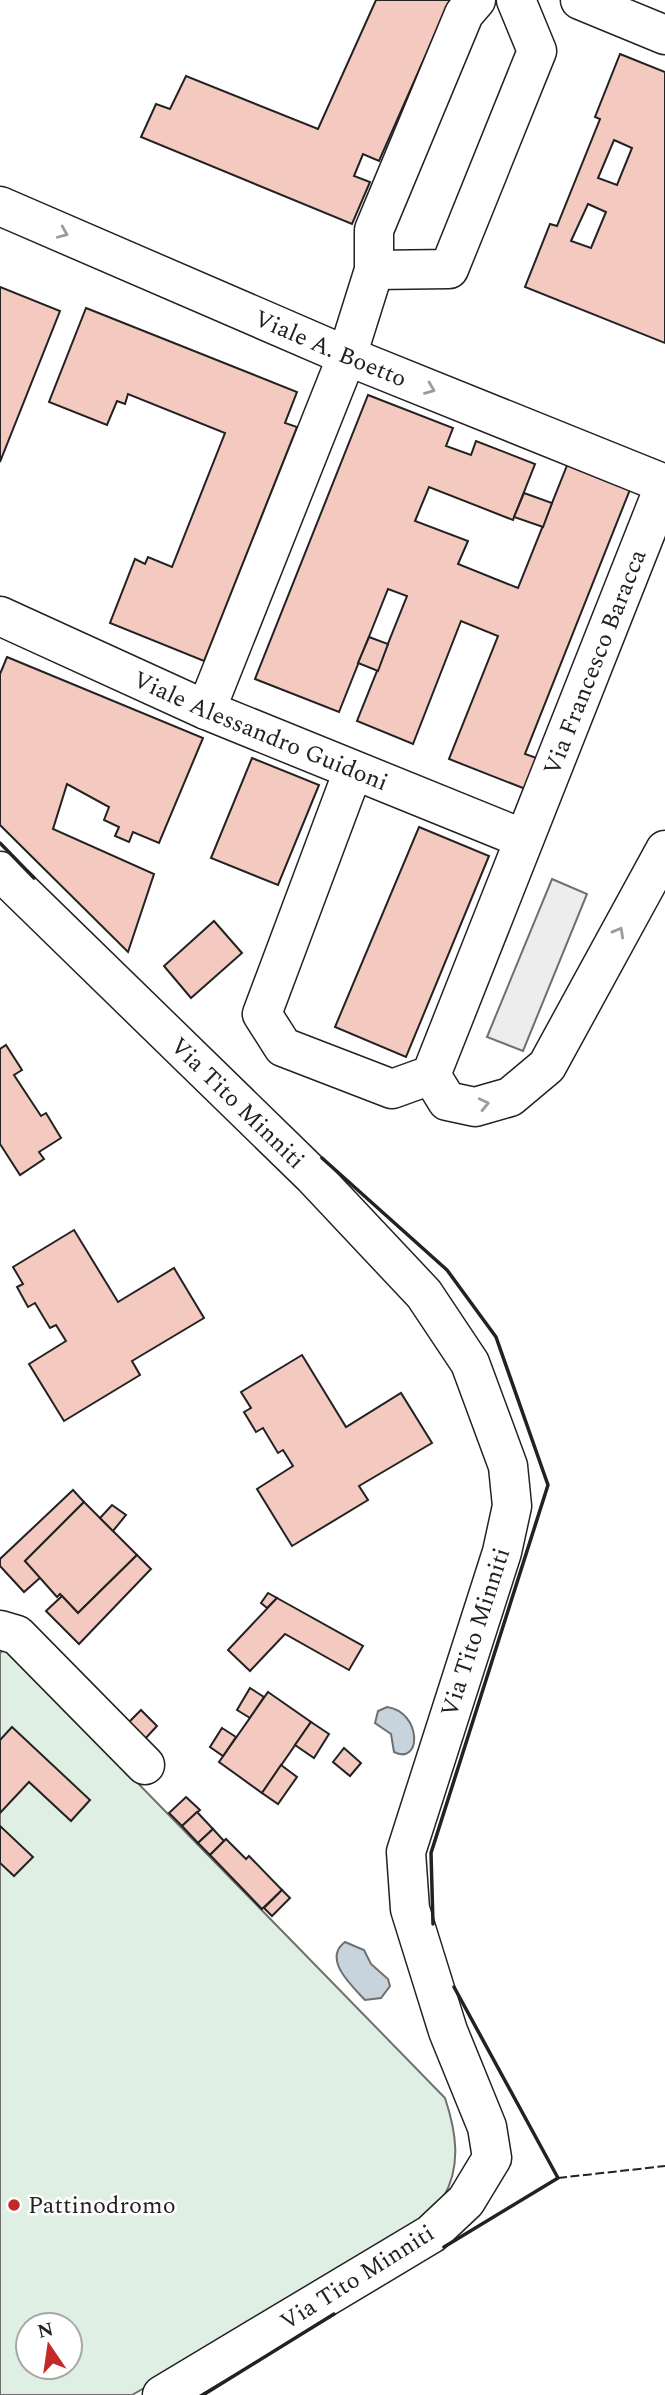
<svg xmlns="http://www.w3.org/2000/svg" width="665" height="2395" font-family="Spectral,serif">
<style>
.green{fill:#e0efe3;stroke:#6f6f6f;stroke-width:2;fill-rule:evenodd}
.parking{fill:#ededed;stroke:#6f6f6f;stroke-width:2}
.water{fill:#c7d3dd;stroke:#6f6f6f;stroke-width:2}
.building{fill:#f3c9c0;stroke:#222;stroke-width:2;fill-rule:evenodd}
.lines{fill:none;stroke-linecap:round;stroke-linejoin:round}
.minor-casing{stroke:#222;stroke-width:41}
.minor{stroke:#fff;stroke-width:38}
.fence{stroke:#222;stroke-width:2;stroke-dasharray:9 3.5;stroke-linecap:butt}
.wall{stroke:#222;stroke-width:3.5}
.oneway{stroke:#9c9c9c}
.poi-dot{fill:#c62828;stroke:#fff;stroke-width:2.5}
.labels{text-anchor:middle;stroke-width:5;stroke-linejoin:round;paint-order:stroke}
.street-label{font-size:24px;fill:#222;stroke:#fff}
.poi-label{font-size:24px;fill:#222;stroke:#fff;text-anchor:start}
</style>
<rect width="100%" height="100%" fill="#fff"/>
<path class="green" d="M6 1648 445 2098C456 2131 462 2166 443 2198 435 2211 420 2223 410 2234L132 2395H0V1653ZM28 2325H70V2367H28Z"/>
<polygon class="parking" points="552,879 587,894 523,1051 487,1037"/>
<g class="water">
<path d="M387 1707C422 1712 422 1766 394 1752L391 1734 375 1723 378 1711Z"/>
<path d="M345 1942 364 1950 371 1964 388 1979 390 1986 381 1998 365 2000C352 1986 322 1959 345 1942Z"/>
</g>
<g class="building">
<polygon points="376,0 450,0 379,161 363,154 354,176 370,182 352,224 141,137 156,104 170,109 186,76 318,129"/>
<path d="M620 54 665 72V343L525 287 550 224 557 226 600 119 595 117ZM614 140 632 148 617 185 598 178ZM588 204 606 212 591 248 571 241Z"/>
<polygon points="0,287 60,311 0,462"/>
<polygon points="86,308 297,392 285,423 297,427 204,661 110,623 135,559 145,564 148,557 172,567 225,433 128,394 125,404 117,401 107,425 49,402"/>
<polygon points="368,395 453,428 446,446 471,455 476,441 535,464 513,520 429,487 415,521 468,541 458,564 518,588 568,463 631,487 525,754 545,761 533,792 449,759 498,636 461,621 413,744 357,721 407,596 388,589 339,712 255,679"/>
<polygon points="524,493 552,503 543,527 514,517"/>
<polygon points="369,637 388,644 378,671 358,663"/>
<polygon points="7,657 203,738 159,843 133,832 129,842 115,836 119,827 104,820 109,807 67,784 53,829 154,874 128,952 0,825 0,674"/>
<polygon points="252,758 319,785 278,885 211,858"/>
<polygon points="419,827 489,856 406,1057 335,1027"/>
<polygon points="214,921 242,953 191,998 164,966"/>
<polygon points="6,1045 22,1070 14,1075 41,1116 46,1113 61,1138 39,1152 44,1159 20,1175 0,1144 0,1049"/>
<polygon points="74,1230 118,1302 174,1268 204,1318 132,1361 140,1375 64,1421 29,1364 66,1341 56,1325 50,1328 35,1303 28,1307 17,1287 23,1284 13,1267"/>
<polygon points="302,1355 346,1427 401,1393 432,1443 359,1486 368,1500 292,1546 257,1489 293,1466 283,1450 278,1453 263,1428 256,1432 244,1412 251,1408 241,1392"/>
<polygon points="73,1490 84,1502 25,1561 41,1577 24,1592 0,1566 0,1559"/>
<polygon points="84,1502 137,1555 78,1613 60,1594 57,1597 25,1561"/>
<polygon points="112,1505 126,1515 113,1531 100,1518"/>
<polygon points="137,1555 151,1569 79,1644 46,1611 62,1596 78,1613"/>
<polygon points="268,1593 277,1598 267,1608 261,1603"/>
<polygon points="277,1598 363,1646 349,1670 285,1634 250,1671 228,1650"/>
<polygon points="250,1688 264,1697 250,1718 237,1710"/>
<polygon points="268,1692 311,1722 262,1793 219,1762"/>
<polygon points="141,1710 157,1726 143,1741 126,1725"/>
<polygon points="311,1722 329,1734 314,1758 295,1745"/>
<polygon points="12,1727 90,1800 71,1821 29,1782 0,1813 0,1740"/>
<polygon points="222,1728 236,1737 223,1756 210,1747"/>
<polygon points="344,1748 361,1763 350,1776 333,1762"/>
<polygon points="281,1765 297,1777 278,1804 262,1793"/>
<polygon points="186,1797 200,1810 182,1826 169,1813"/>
<polygon points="197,1812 213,1829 198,1843 182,1826"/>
<polygon points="0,1826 33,1857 14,1876 0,1863"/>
<polygon points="213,1829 224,1841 210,1855 198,1843"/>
<polygon points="226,1839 246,1859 249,1856 282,1890 262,1909 210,1855"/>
<polygon points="282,1890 290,1898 272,1916 264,1908"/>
</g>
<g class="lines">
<defs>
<g id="minor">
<polyline points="580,0 665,35"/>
<path id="s1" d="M0 206 347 356 665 484"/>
<polyline points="374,270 449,269 537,51 516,0"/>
<path id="s2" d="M0 616 206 710 524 839"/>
<polyline points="206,710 347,356 374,270 374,230 464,14 476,0"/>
<path id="s3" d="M353 771 262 1014 283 1047 392 1089 431 1075 665 484"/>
<path id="s4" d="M0 871 313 1176 424 1294 470 1363 508 1466 512 1506 502 1552 406 1852 410 1909 448 2031 487 2127 492 2158 466 2201 431 2234 162 2395"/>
<polyline points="431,1075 447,1101 475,1107 510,1097 547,1066 665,850"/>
<polyline points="0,1630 17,1635 145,1765"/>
</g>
</defs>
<use href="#minor" class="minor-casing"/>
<use href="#minor" class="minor"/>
<polyline class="fence" points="558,2178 665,2166"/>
<g class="wall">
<polyline points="0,843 34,878"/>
<polyline points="322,1158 447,1270 496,1337 548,1485 431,1853 433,1924"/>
<polyline points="444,2247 558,2178 454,1987"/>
<polyline points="203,2395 334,2314"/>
</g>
</g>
<defs><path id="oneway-chevron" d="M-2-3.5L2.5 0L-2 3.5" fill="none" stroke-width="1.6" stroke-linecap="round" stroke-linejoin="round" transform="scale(1.75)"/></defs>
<g class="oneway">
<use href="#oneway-chevron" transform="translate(63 233) rotate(23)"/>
<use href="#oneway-chevron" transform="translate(430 389) rotate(22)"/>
<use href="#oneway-chevron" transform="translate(619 932) rotate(-61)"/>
<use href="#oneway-chevron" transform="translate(484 1104) rotate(-13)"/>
</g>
<circle class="poi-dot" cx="14" cy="2205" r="7"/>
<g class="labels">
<g class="street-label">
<text dy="8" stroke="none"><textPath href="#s1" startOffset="360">Viale A. Boetto</textPath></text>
<text dy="8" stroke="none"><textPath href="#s3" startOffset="901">Via Francesco Baracca</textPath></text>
<text dy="8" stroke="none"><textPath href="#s2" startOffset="285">Viale Alessandro Guidoni</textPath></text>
<text dy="8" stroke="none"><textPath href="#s4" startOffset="332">Via Tito Minniti</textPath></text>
<text transform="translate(475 1632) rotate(-72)" y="8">Via Tito Minniti</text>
<text transform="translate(357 2277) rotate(-32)" y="8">Via Tito Minniti</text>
</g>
<g class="poi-label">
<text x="28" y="2213">Pattinodromo</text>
</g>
</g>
<g transform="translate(49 2346) rotate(347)"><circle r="33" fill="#ffffff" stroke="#a7a7a7" stroke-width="2"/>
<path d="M0-5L12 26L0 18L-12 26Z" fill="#c62828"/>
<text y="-10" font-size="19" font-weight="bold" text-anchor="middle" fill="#222222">N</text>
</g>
</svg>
